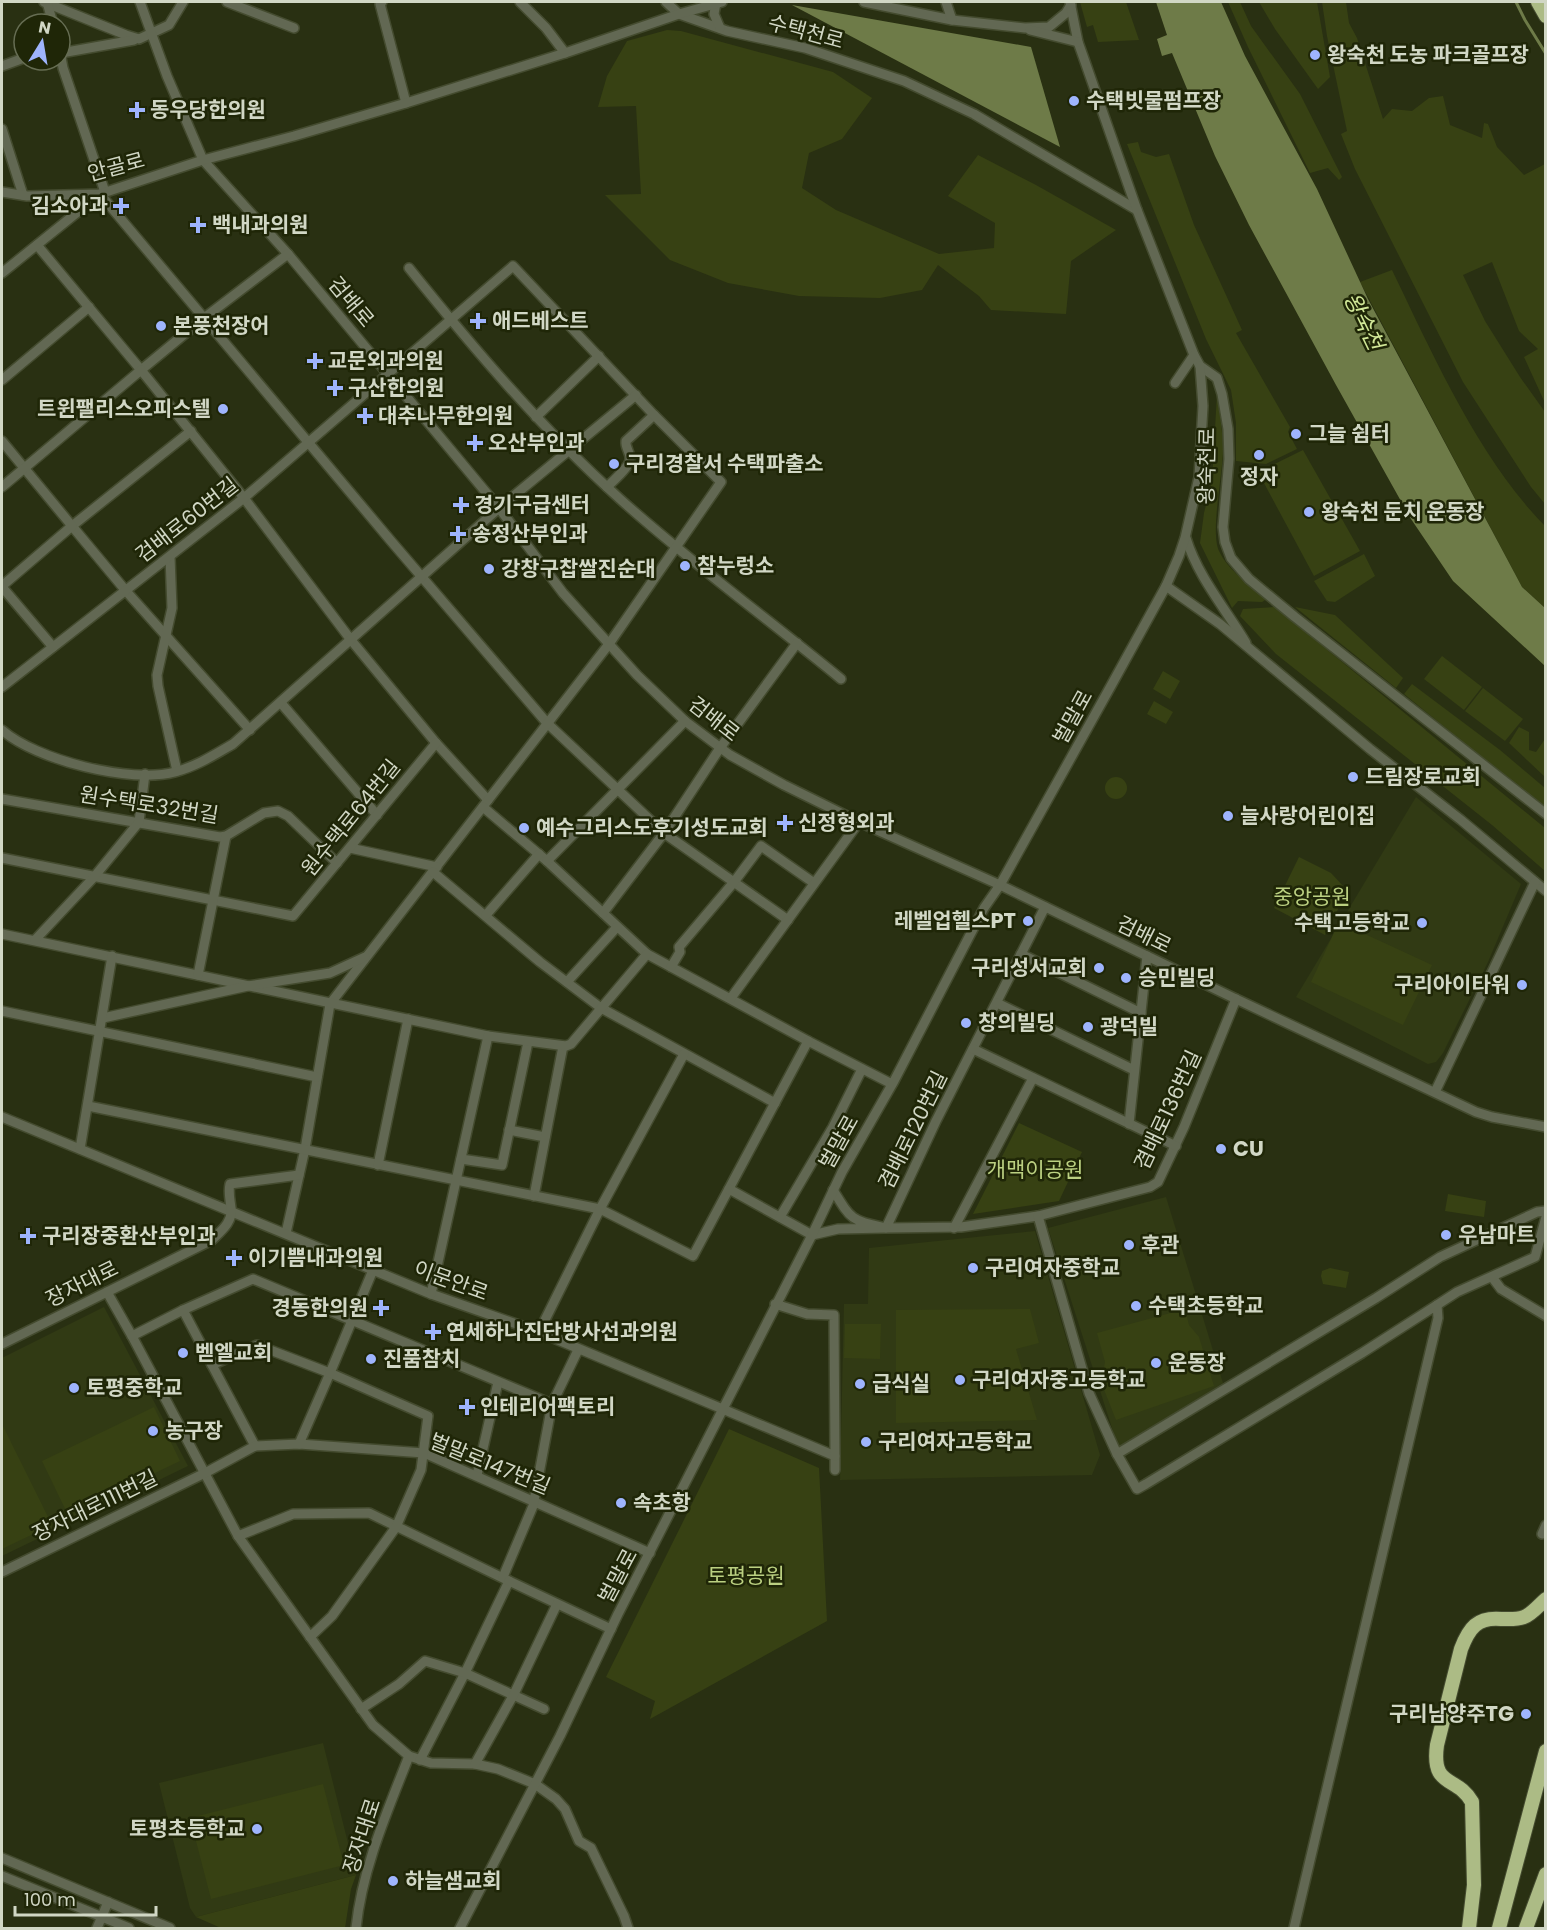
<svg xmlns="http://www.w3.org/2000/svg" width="1547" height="1930" font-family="Poppins,'Noto Sans KR',sans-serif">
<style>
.built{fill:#313a14}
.green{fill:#374113}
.water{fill:#6e7b48}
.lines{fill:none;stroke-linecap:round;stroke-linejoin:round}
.stream{stroke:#6e7b48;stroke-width:3}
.minor-casing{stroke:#444b2f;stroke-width:12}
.highway-casing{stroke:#444b2f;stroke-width:16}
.minor{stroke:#626853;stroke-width:9}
.highway{stroke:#acbb85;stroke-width:14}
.poi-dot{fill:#9eb4fd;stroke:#1f2607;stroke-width:2}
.labels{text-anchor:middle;stroke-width:5;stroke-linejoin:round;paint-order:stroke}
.street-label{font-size:21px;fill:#d1d7c5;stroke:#1f2607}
.poi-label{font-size:21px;font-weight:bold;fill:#d1d7c5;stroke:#1f2607;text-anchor:start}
.park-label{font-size:21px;fill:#bbd081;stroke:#1f2607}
.water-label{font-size:22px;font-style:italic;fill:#d2e898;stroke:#1f2607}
</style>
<rect width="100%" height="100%" fill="#293012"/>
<g class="built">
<polygon points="1416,797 1521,884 1488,962 1443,1053 1436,1062 1428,1064 1296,997"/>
<polygon points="1166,1197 1223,1383 1119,1450 1048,1228"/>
<polygon points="1035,1231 1100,1455 1092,1475 840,1480 844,1304 868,1304 869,1248"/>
<polygon points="104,1307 188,1466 2,1556 2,1358"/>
<polygon points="323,1743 356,1875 196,1917 190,1908 159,1783"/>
</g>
<g class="green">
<polygon points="1080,2 1126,2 1139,40 1098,42 1093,25 1087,27"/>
<polygon points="1228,2 1240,2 1251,26 1300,94 1342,177 1339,180 1328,168 1310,173 1248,47"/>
<polygon points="1259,2 1317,2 1330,77 1318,89 1275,29"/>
<polygon points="1322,2 1346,2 1349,23 1357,38 1383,119 1392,109 1412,111 1429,98 1443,96 1450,125 1482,138 1484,123 1488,124 1497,147 1524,175 1545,164 1545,403 1524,357 1538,349 1519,331 1492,262 1463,275 1485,321 1520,377 1545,412 1545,504 1531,487 1463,382 1355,169 1341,134 1347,131 1327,36"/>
<polygon points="667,30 681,31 833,72 872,98 842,139 809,153 802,188 836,210 939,254 994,248 995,223 948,196 978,155 1036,185 1116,230 1071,261 1066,314 991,310 979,296 938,265 922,290 880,298 799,296 728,283 670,260 605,195 641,194 636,106 598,107 607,76 627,41"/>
<polygon points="1138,142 1141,152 1156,157 1169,154 1194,225 1242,330 1236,333 1290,427 1288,432 1297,449 1266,464 1236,461 1236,423 1231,390 1206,339 1127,144"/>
<path d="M1392 270C1433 355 1479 459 1545 526V608L1522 587 1360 282Z"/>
<path d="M1217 394C1219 412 1223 431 1223 449 1223 475 1210 531 1219 551 1228 570 1249 584 1264 597L1265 600 1262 602 1238 601 1232 608 1200 543 1204 513 1212 481Z"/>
<polygon points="1303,450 1360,551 1314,576 1258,472"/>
<polygon points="1364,554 1375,576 1335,602 1327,601 1314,581"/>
<polygon points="1275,607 1545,828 1545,871 1492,825 1276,654 1240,616 1243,609"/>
<polygon points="1295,607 1335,615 1403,678 1396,688"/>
<polygon points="1442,656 1482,687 1464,710 1424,679"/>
<polygon points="1163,671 1180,681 1170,699 1153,689"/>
<polygon points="1412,684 1500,750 1545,788 1545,809 1404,694"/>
<polygon points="1483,688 1523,719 1505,741 1465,711"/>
<polygon points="1154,701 1173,712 1166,724 1147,714"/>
<polygon points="1519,727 1529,732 1529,750 1536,752 1545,739 1545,777 1509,743"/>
<circle cx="1116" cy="788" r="11"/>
<polygon points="1299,857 1331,873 1344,887 1341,903 1325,935 1274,908"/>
<polygon points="1339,922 1432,965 1403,1025 1311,982"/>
<polygon points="1019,1123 1082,1152 1059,1201 973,1214"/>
<polygon points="1448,1194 1486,1201 1484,1217 1445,1211"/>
<polygon points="1330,1268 1349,1272 1346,1288 1323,1284 1321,1276 1322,1271"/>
<polygon points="1030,1309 1039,1343 1016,1349 1037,1420 896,1423 896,1310"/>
<polygon points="1185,1309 1189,1325 1199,1337 1214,1386 1116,1420 1101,1382 1105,1362 1097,1333"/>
<polygon points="845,1324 881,1324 880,1359 844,1358"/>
<polygon points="154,1407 180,1461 68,1515 42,1461"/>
<polygon points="2,1424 52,1525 2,1549"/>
<polygon points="729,1429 819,1468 827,1621 650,1719 655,1701 606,1677"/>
<polygon points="323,1784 344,1865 211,1899 190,1818"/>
<polygon points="356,1875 351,1889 345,1928 221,1928 196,1917"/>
</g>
<g class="water">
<polygon points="1156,2 1221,2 1245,56 1317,189 1368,299 1498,542 1522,587 1545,608 1545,666 1453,581 1411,519 1336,385 1249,225 1215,156 1172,53 1162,56 1157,39 1167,35"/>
<polygon points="792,5 1031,47 1060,147"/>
</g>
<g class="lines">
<polyline class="stream" points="1516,2 1525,20 1546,54"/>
<defs>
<g id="minor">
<polyline points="44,2 126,35 139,39 169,25 183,2"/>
<polyline points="47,2 53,24"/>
<polyline points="140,2 167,76 203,160 288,254 499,508 563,593 637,675 685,721 730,755 784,785 859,822 1000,885 1236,999 1476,1112 1492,1117 1546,1127"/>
<polyline points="227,2 294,28"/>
<polyline points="382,2 380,4 406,103"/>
<polyline points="520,2 546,28 565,53"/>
<polyline points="666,2 679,14 727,31 805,48 904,81 974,114 1137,210"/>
<polyline points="864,2 952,20 1025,28 1049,27 1066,13 1071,5"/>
<polyline points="946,2 952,20"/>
<polyline points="1070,2 1078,42 1083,56 1137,210 1194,355 1200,366 1217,378 1222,394 1228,429 1229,459 1223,527 1225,542 1231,558 1249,579 1295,617 1546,814"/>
<polyline points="716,3 714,14 720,28"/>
<polyline points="1030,30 1078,42"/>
<polyline points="60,49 61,53 134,40"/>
<polyline points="60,52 63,68 105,192"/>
<polyline points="2,66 24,58"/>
<polyline points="2,129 23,195"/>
<polyline points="2,192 27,196 100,194 203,160 294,136 406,103 565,53 679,14 722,2"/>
<polyline points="37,245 141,370 204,318 288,254"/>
<path d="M409 268C474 349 542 429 620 499 690 562 768 619 841 679"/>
<polyline points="2,273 100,194 391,541 547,723 664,833 788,920"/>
<polyline points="2,380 89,307"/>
<polyline points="1175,383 1194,355"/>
<polyline points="536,417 599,356"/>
<polyline points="191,431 72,526 126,591 250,730"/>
<polyline points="2,441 72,526 2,586"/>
<polyline points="2,487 141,370 244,498 351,640 436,743 488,800"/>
<path d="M607 487C613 481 629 467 630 460 631 453 625 448 626 441L654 415"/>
<path d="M1186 538C1198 577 1225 608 1246 643"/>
<polyline points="170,557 172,608 157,675 158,686 177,771"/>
<polyline points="1166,586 1220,624 1370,749 1461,820 1546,891"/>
<polyline points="2,587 53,647"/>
<polyline points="2,687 244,498 513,266 654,415 721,482 609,644 330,1004 305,1149 286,1233"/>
<polyline points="281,703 377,815"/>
<path d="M2 730C36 760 131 784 175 772 197 766 214 755 233 744L499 508 636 395"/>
<polyline points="2,799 220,837 226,836 264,813 278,811 288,816 337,863"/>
<polyline points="483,807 547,861 647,954 808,1041 892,1084"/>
<polyline points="350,848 437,867"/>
<polyline points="2,858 293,916 436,743"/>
<polyline points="547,861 685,721"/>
<polyline points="433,872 540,962 601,1008 775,1103"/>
<polyline points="1045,907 936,1121 886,1228 961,1227 1038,1216 1150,1187 1158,1182 1184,1127 1236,999"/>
<polyline points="603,913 664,833 720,748 797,643"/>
<polyline points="486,915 539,854"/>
<polyline points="2,934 488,1036"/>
<polyline points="35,940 94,877 139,822 145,774"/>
<polyline points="1021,954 1141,1013"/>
<polyline points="671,967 680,952 679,947 734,882 761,846 814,883"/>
<polyline points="198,975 226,836"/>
<polyline points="567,982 617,927"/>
<polyline points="731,998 859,822"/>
<polyline points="997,1003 1134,1070"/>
<polyline points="2,1011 317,1077"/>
<polyline points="103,1018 248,986 330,973 365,957"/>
<polyline points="973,1049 1176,1146"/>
<polyline points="1435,1092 1535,882"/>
<polyline points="88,1106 600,1209 693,1256 808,1041"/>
<polyline points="2,1117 431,1294 539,1332 835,1456 835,1470"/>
<polyline points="1129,1124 1147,956"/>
<polyline points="509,1130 545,1137"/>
<polyline points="80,1149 112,956"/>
<polyline points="461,1159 502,1165 528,1042"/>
<polyline points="378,1165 408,1019"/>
<path d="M729 1189 812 1235 838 1229 886 1228C851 1220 852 1221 833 1190"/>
<polyline points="534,1196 563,1046"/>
<polyline points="1038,1216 1089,1393 1117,1454 1376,1298 1440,1257 1537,1212 1546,1211"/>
<polyline points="780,1217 833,1127 862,1069"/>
<polyline points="954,1228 1033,1078"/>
<polyline points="1492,1277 1501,1289 1546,1316"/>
<polyline points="107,1292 132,1336 238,1536 373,1725 409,1756 431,1763 475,1764 498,1769 535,1784 556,1799 565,1809 579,1841 591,1848 624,1916 628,1928"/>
<polyline points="431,1294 488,1036 566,1046 571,1044 647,954"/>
<polyline points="775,1304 807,1314 834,1315 835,1456"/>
<polyline points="1437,1305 1457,1292 1535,1257 1546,1217"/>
<polyline points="183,1310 212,1365"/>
<polyline points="539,1332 600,1209 684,1054"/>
<polyline points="132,1336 183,1310 253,1279 552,1404"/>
<path d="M2 1344 212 1240C221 1231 233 1222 231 1208 230 1199 228 1192 230 1184L299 1175"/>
<polyline points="255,1446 212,1365 257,1345 330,1373 299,1444"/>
<polyline points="1117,1454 1137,1489 1146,1484 1362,1353 1437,1305 1438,1318 1294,1928"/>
<polyline points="477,1475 498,1382"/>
<polyline points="1542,1534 1546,1525"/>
<polyline points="238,1536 293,1514 369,1513 509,1581 465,1673 420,1760"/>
<polyline points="2,1572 205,1473 255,1446 299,1444 424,1453 650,1553"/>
<polyline points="503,1577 533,1506 552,1404 578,1350"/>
<polyline points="509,1581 611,1629"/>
<polyline points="310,1637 332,1616 396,1527 421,1470 428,1416 330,1373 373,1270"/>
<polyline points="361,1709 399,1684 425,1661 465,1673 544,1709"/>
<polyline points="475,1764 514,1694 557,1604"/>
<polyline points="2,1858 170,1928"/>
<polyline points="2,1876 129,1928"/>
<polyline points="97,1928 108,1902"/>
<path d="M356 1928C362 1869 387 1812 409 1756"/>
<polyline points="460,1928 560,1736 618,1614 812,1235 842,1172 894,1081 984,908 1000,885 1112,684 1166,586 1179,556 1185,538 1199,477 1203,406 1200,366"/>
</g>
<g id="highway">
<polyline points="1538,2 1546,16"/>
<path d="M1469 1928 1474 1885 1472 1802C1457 1775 1431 1789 1437 1745L1461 1649C1469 1628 1477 1617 1501 1619 1509 1619 1516 1620 1524 1617 1532 1614 1539 1605 1546 1599"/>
<polyline points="1499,1928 1546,1751"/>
<polyline points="1526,1928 1546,1874"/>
</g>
</defs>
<use href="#minor" class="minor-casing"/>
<use href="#highway" class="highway-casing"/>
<use href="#minor" class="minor"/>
<use href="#highway" class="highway"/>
</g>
<g class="poi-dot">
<circle cx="1315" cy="55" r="6"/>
<circle cx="1074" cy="101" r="6"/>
<path d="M134 101h6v6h6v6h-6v6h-6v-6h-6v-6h6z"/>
<path d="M118 197h6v6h6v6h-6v6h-6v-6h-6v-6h6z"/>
<path d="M195 216h6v6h6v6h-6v6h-6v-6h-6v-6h6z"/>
<path d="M475 312h6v6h6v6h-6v6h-6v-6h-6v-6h6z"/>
<circle cx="161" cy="326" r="6"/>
<path d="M312 352h6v6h6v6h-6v6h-6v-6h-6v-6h6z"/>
<path d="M332 379h6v6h6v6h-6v6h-6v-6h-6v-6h6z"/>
<circle cx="223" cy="409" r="6"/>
<path d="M362 407h6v6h6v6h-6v6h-6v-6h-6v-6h6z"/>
<circle cx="1296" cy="434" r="6"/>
<path d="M472 434h6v6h6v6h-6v6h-6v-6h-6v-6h6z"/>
<circle cx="1259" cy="455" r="6"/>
<circle cx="614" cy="464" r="6"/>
<path d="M458 496h6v6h6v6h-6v6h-6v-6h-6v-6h6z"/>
<circle cx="1309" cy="512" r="6"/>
<path d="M455 525h6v6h6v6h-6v6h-6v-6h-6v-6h6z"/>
<circle cx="685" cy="566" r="6"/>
<circle cx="489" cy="569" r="6"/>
<circle cx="1353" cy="777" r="6"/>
<circle cx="1228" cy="816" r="6"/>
<path d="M782 814h6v6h6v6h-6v6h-6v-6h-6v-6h6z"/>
<circle cx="524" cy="828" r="6"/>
<circle cx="1028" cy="921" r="6"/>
<circle cx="1422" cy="923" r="6"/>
<circle cx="1099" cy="968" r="6"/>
<circle cx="1126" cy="978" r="6"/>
<circle cx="1522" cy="985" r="6"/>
<circle cx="966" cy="1023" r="6"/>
<circle cx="1088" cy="1027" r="6"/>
<circle cx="1221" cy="1149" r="6"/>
<circle cx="1446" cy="1235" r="6"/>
<path d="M25 1227h6v6h6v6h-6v6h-6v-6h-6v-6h6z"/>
<circle cx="1129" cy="1245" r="6"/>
<path d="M231 1249h6v6h6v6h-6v6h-6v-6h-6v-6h6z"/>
<circle cx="973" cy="1268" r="6"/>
<circle cx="1136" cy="1306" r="6"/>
<path d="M378 1299h6v6h6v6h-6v6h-6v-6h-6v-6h6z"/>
<path d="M430 1323h6v6h6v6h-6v6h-6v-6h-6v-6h6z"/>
<circle cx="183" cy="1353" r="6"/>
<circle cx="371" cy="1359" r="6"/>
<circle cx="1156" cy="1363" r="6"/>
<circle cx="960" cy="1380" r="6"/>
<circle cx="860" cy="1384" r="6"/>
<circle cx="74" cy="1388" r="6"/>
<path d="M464 1398h6v6h6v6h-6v6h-6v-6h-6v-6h6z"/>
<circle cx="153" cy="1431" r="6"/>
<circle cx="866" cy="1442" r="6"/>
<circle cx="621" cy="1503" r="6"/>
<circle cx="1526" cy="1714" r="6"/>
<circle cx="257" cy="1829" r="6"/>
<circle cx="393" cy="1881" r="6"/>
</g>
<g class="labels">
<g class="street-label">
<text transform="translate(806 32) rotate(15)" y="7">수택천로</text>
<text transform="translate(116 167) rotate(-15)" y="7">안골로</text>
<text transform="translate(351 302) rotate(50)" y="7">검배로</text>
<text transform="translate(1207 466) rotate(-89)" y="7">왕숙천로</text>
<text transform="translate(187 520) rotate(-38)" y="7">검배로60번길</text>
<text transform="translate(1073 717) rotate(-61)" y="7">벌말로</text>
<text transform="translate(714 719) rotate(38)" y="7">검배로</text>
<text transform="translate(149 805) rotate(9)" y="7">원수택로32번길</text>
<text transform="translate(351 818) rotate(-51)" y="7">원수택로64번길</text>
<text transform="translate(1144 935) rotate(26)" y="7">검배로</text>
<text transform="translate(1168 1110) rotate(-65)" y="7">겸배로136번길</text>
<text transform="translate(913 1130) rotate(-64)" y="7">겸배로120번길</text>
<text transform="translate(839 1142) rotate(-61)" y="7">벌말로</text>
<text transform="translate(451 1281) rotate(20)" y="7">이문안로</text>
<text transform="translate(82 1284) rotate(-26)" y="7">장자대로</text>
<text transform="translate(490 1464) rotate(22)" y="7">벌말로147번길</text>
<text transform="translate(95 1506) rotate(-26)" y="7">장자대로111번길</text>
<text transform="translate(618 1576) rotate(-62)" y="7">벌말로</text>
<text transform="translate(362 1836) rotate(-72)" y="7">장자대로</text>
</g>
<g class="poi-label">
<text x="1327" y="62">왕숙천 도농 파크골프장</text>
<text x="1086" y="108">수택빗물펌프장</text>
<text x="150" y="117">동우당한의원</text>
<text x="108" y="213" text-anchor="end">김소아과</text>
<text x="212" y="232">백내과의원</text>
<text x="492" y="328">애드베스트</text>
<text x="173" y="333">본풍천장어</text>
<text x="328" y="368">교문외과의원</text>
<text x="348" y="395">구산한의원</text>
<text x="211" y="416" text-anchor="end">트윈팰리스오피스텔</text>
<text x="378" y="423">대추나무한의원</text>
<text x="1308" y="441">그늘 쉼터</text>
<text x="488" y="450">오산부인과</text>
<text x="626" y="471">구리경찰서 수택파출소</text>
<text x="1259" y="484" text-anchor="middle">정자</text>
<text x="474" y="512">경기구급센터</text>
<text x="1321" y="519">왕숙천 둔치 운동장</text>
<text x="472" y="541">송정산부인과</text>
<text x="697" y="573">참누렁소</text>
<text x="501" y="576">강창구찹쌀진순대</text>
<text x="1365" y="784">드림장로교회</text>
<text x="1240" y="823">늘사랑어린이집</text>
<text x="798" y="830">신정형외과</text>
<text x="536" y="835">예수그리스도후기성도교회</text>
<text x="1016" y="928" text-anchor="end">레벨업헬스PT</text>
<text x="1410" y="930" text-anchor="end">수택고등학교</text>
<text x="1087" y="975" text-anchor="end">구리성서교회</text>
<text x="1138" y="985">승민빌딩</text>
<text x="1510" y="992" text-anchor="end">구리아이타워</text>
<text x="978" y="1030">창의빌딩</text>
<text x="1100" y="1034">광덕빌</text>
<text x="1233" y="1156">CU</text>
<text x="1458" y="1242">우남마트</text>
<text x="42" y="1243">구리장중환산부인과</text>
<text x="1141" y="1252">후관</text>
<text x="248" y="1265">이기쁨내과의원</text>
<text x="985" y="1275">구리여자중학교</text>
<text x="1148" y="1313">수택초등학교</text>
<text x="368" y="1315" text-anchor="end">경동한의원</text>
<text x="446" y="1339">연세하나진단방사선과의원</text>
<text x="195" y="1360">벧엘교회</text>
<text x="383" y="1366">진품참치</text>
<text x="1168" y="1370">운동장</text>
<text x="972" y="1387">구리여자중고등학교</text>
<text x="872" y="1391">급식실</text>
<text x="86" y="1395">토평중학교</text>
<text x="480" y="1414">인테리어팩토리</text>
<text x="165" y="1438">농구장</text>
<text x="878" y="1449">구리여자고등학교</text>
<text x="633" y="1510">속초항</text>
<text x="1514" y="1721" text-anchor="end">구리남양주TG</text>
<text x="245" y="1836" text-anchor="end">토평초등학교</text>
<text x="405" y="1888">하늘샘교회</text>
</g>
<g class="park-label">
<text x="1312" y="904">중앙공원</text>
<text x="1035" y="1177">개맥이공원</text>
<text x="746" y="1583">토평공원</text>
</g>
<g class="water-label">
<text transform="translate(1364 321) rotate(64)" y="8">왕숙천</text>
</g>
</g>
<rect width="1547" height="1930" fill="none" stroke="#d1d7c5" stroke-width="6"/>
<g transform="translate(42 42) rotate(11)"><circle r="28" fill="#1f2607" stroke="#666d53" stroke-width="1.5"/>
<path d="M0-4.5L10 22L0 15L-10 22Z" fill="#9eb4fd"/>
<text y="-9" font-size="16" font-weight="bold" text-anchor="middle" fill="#d1d7c5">N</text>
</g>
<path d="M15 1906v9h141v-9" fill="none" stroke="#d1d7c5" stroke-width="3"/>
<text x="24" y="1906" font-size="18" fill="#d1d7c5" stroke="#1f2607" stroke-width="4.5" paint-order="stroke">100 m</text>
</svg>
